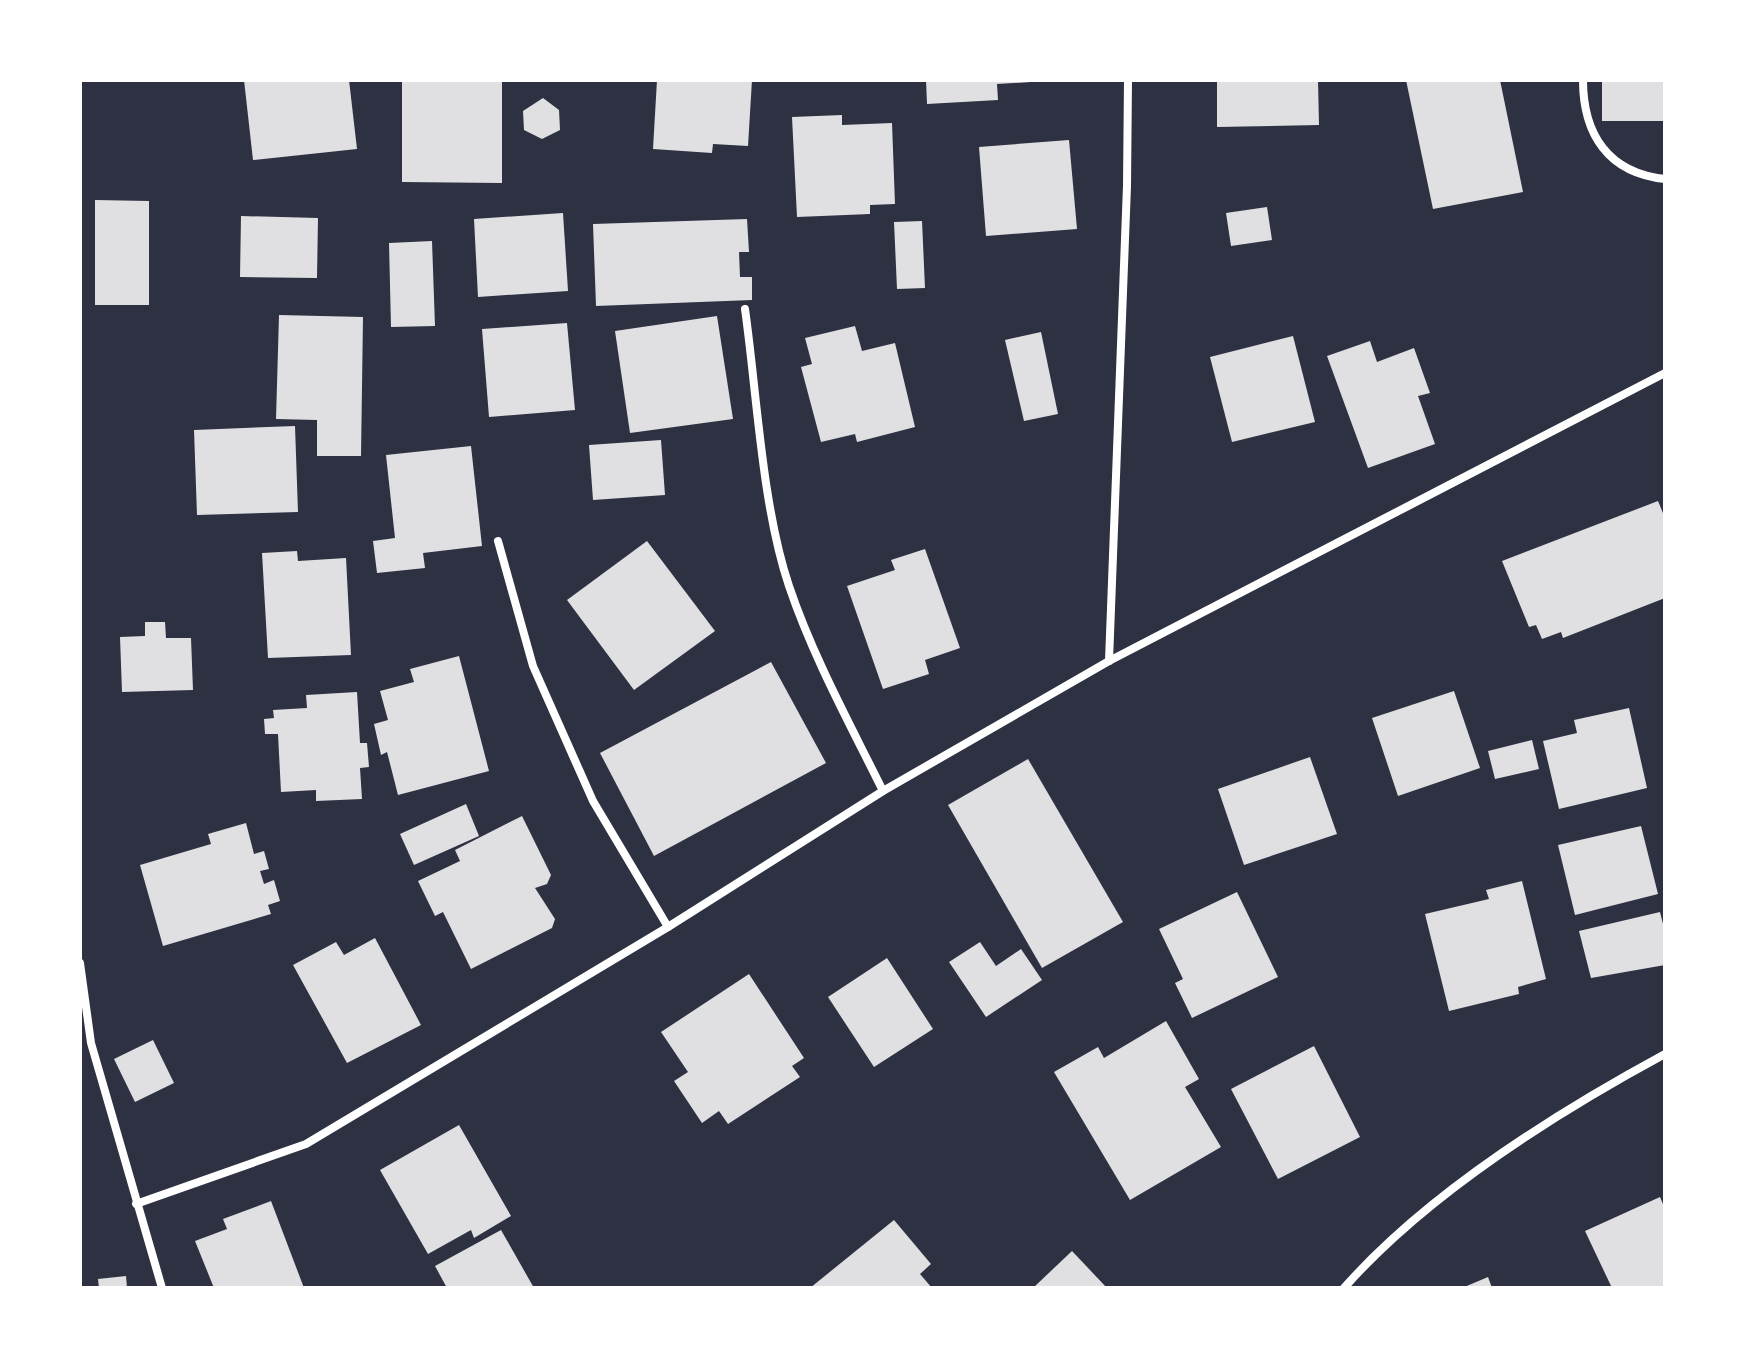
<svg xmlns="http://www.w3.org/2000/svg" width="1745" height="1368" font-family="Karla,sans-serif">
<style>
.building{fill:#e0e0e3}
.lines{fill:none;stroke-linecap:round;stroke-linejoin:round}
.minor{stroke:#fff;stroke-width:8}
</style>
<rect width="100%" height="100%" fill="#2d3142"/>
<g class="building">
<polygon points="244,80 349,80 357,149 253,160"/>
<polygon points="402,80 502,80 502,183 402,182"/>
<polygon points="657,80 752,80 748,146 713,144 712,153 653,149"/>
<polygon points="926,80 1031,80 1031,82 997,84 998,100 927,104"/>
<polygon points="1217,80 1318,80 1319,125 1217,127"/>
<polygon points="1406,80 1500,80 1523,192 1433,209"/>
<rect x="1602" y="80" width="63" height="41"/>
<polygon points="543,98 559,110 560,130 542,139 524,130 523,111"/>
<polygon points="842,115 842,125 892,123 895,204 870,205 870,214 797,217 792,117"/>
<polygon points="1069,140 1077,229 986,236 979,147"/>
<polygon points="95,200 149,201 149,305 95,305"/>
<polygon points="1267,207 1272,240 1231,246 1226,213"/>
<polygon points="563,213 568,291 478,297 474,219"/>
<polygon points="241,216 318,218 317,278 240,277"/>
<polygon points="747,219 749,252 739,252 740,277 752,277 752,300 596,306 593,224"/>
<polygon points="922,221 925,288 897,289 894,222"/>
<polygon points="432,241 435,326 391,327 389,243"/>
<polygon points="279,315 363,317 361,456 317,456 317,420 276,419"/>
<polygon points="717,316 733,419 630,433 615,331"/>
<polygon points="567,323 575,410 489,417 482,329"/>
<polygon points="855,326 862,351 895,343 915,427 857,442 855,434 821,442 801,367 812,364 805,338"/>
<polygon points="1041,332 1058,414 1024,421 1005,340"/>
<polygon points="1293,336 1315,422 1232,442 1210,357"/>
<polygon points="1370,341 1377,362 1414,348 1430,393 1418,396 1435,444 1368,468 1327,356"/>
<polygon points="295,426 298,512 197,515 194,430"/>
<polygon points="661,440 665,495 593,500 589,445"/>
<polygon points="471,446 482,546 423,553 425,568 377,573 373,541 395,538 386,455"/>
<polygon points="1658,501 1665,518 1665,598 1563,638 1561,632 1542,639 1536,625 1529,627 1502,561"/>
<polygon points="647,541 715,631 634,690 567,600"/>
<polygon points="925,549 960,648 925,660 929,674 883,689 847,586 895,570 891,560"/>
<polygon points="297,551 298,561 346,558 351,655 268,658 262,553"/>
<polygon points="145,622 165,622 166,638 191,638 193,690 122,692 120,637 145,636"/>
<polygon points="459,656 489,771 398,795 387,752 381,755 374,724 388,720 380,691 414,682 410,669"/>
<polygon points="771,662 826,763 654,856 600,753"/>
<polygon points="1454,691 1480,768 1398,796 1372,718"/>
<polygon points="357,692 360,743 367,743 369,767 360,768 362,799 316,801 316,790 281,792 278,734 265,734 264,719 274,718 273,710 307,708 306,695"/>
<polygon points="1629,708 1647,788 1559,809 1543,741 1577,733 1574,720"/>
<polygon points="1532,740 1539,769 1495,779 1488,751"/>
<polygon points="1310,757 1337,834 1244,865 1218,789"/>
<polygon points="1028,759 1123,922 1042,968 948,805"/>
<polygon points="466,804 479,836 414,865 400,834"/>
<polygon points="522,816 551,875 547,884 535,888 555,919 552,928 471,969 443,912 435,916 418,881 460,861 455,850"/>
<polygon points="246,823 254,854 264,851 269,869 260,871 264,884 274,880 280,901 268,905 271,914 163,946 140,865 211,844 208,834"/>
<polygon points="1641,826 1658,894 1575,915 1558,845"/>
<polygon points="1522,881 1546,979 1518,987 1519,994 1449,1011 1425,914 1489,899 1486,890"/>
<polygon points="1237,892 1278,977 1192,1018 1175,983 1183,979 1159,929"/>
<polygon points="1660,912 1665,932 1665,965 1591,978 1579,931"/>
<polygon points="375,938 421,1025 347,1063 293,965 336,942 344,955"/>
<polygon points="980,942 996,966 1021,949 1042,980 986,1017 949,962"/>
<polygon points="887,958 933,1029 874,1067 828,997"/>
<polygon points="749,974 804,1058 792,1066 800,1077 728,1124 719,1111 702,1123 674,1081 688,1072 661,1032"/>
<polygon points="1166,1021 1199,1079 1185,1087 1221,1147 1130,1200 1054,1072 1098,1047 1104,1058"/>
<polygon points="153,1040 174,1083 135,1102 114,1059"/>
<polygon points="1314,1046 1360,1137 1278,1179 1231,1089"/>
<polygon points="459,1125 511,1216 474,1238 471,1230 428,1254 380,1170"/>
<polygon points="1660,1197 1665,1209 1665,1288 1612,1288 1585,1231"/>
<polygon points="271,1201 304,1288 214,1288 195,1241 227,1229 223,1219"/>
<polygon points="894,1220 931,1264 920,1274 932,1288 810,1288"/>
<polygon points="501,1230 534,1288 447,1288 435,1266"/>
<polygon points="1072,1251 1107,1288 1033,1288"/>
<polygon points="126,1276 127,1288 99,1288 98,1279"/>
<polygon points="1488,1277 1492,1288 1462,1288"/>
</g>
<g class="lines">
<g class="minor">
<path d="M1583 80C1583 134 1608 173 1665 179"/>
<path d="M745 309C757 394 762 506 789 586 813 657 850 724 883 791"/>
<polyline points="498,541 533,666 593,801 668,927"/>
<polyline points="1109,661 1127,186 1128,80"/>
<polyline points="80,963 91,1043 162,1288"/>
<polyline points="136,1204 306,1144 668,927 883,791 1109,661 1665,373"/>
<path d="M1344 1288C1426 1195 1556 1113 1665 1054"/>
</g>
</g>
<rect width="1745" height="1368" fill="none" stroke="#ffffff" stroke-width="164"/>
</svg>
